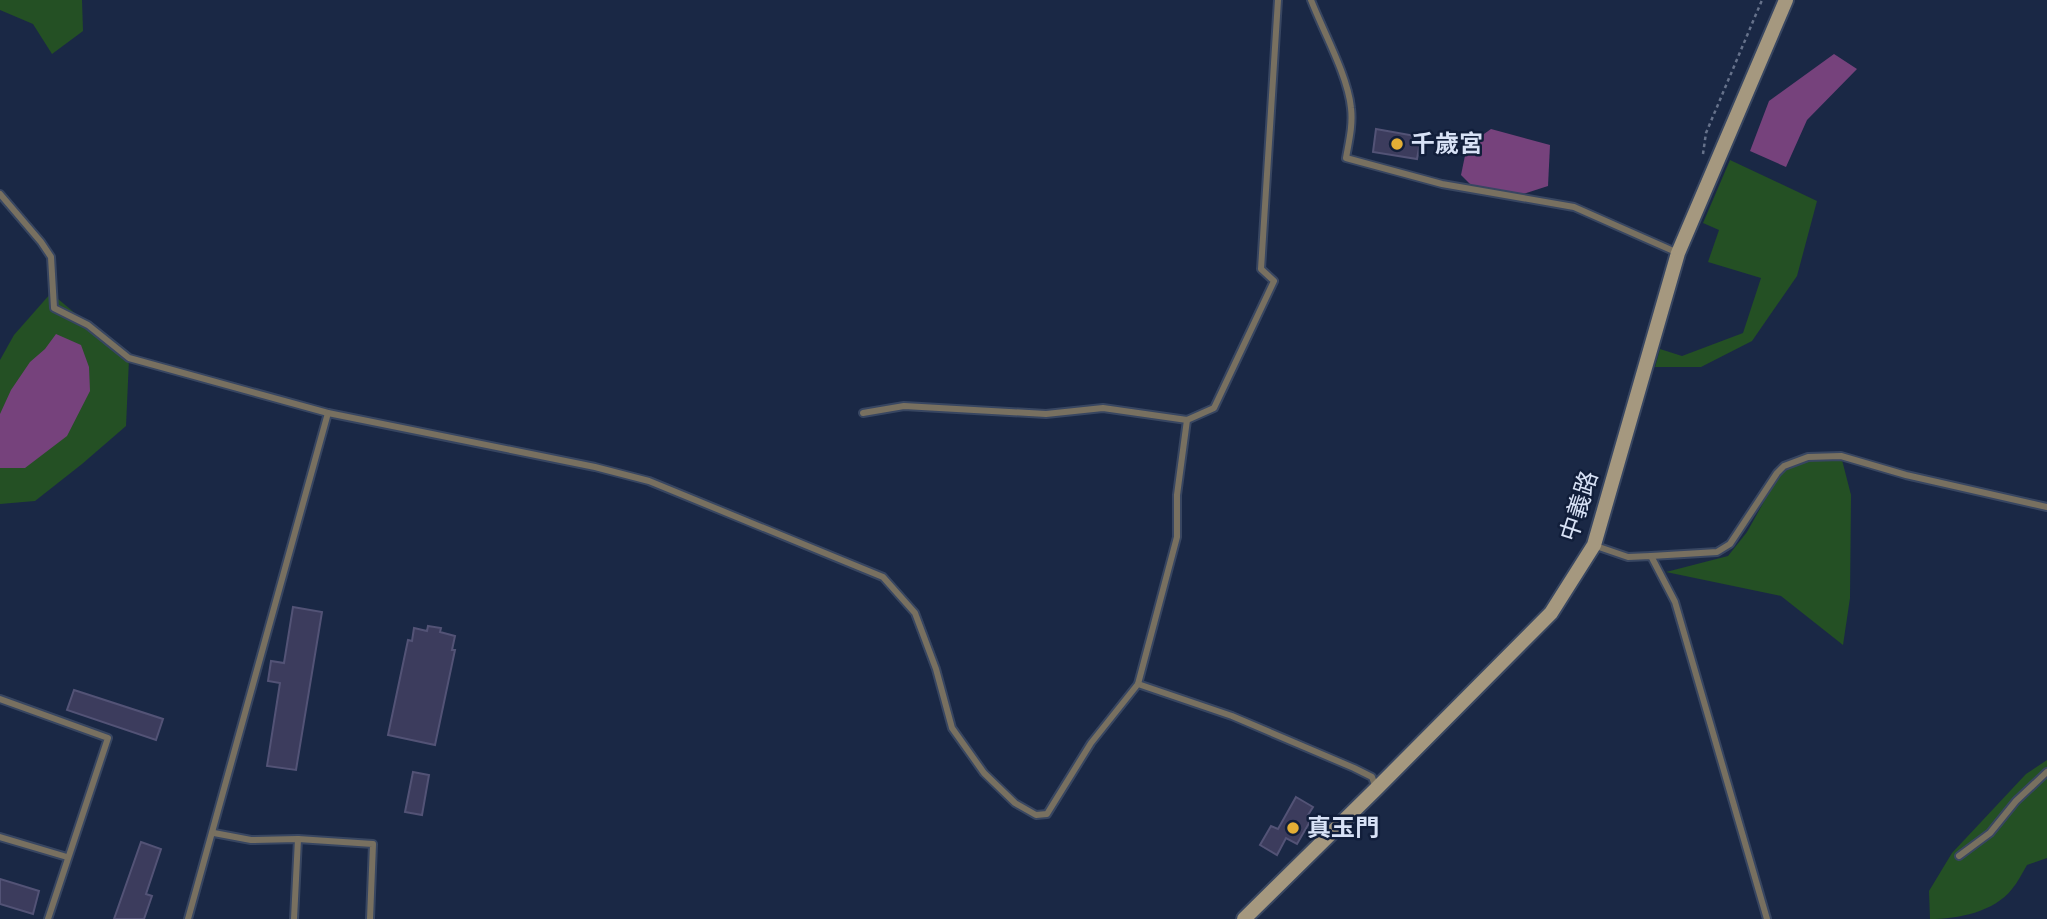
<svg xmlns="http://www.w3.org/2000/svg" width="2047" height="919" font-family="'Nunito Sans','Noto Sans TC',sans-serif">
<style>
.green{fill:#245024}
.water{fill:#76427c}
.building{fill:#3c3c5d;stroke:#535376;stroke-width:2}
.lines{fill:none;stroke-linecap:round;stroke-linejoin:round}
.lane-casing{stroke:#384661;stroke-width:10}
.secondary-casing{stroke:#384661;stroke-width:18}
.path{stroke:#66728b;stroke-width:2.5;stroke-dasharray:3.5 3.5;stroke-linecap:butt}
.lane{stroke:#787060;stroke-width:6}
.secondary{stroke:#a5987f;stroke-width:14}
.poi-dot{fill:#e3ae35;stroke:#111e3a;stroke-width:2.5}
.labels{text-anchor:middle;stroke-width:5;stroke-linejoin:round;paint-order:stroke}
.poi-label{font-size:24px;font-weight:bold;fill:#d8e2f6;stroke:#111e3a;text-anchor:start}
.street-label{font-size:24px;fill:#d8e2f6;stroke:#111e3a}
</style>
<rect width="100%" height="100%" fill="#1a2845"/>
<g class="green">
<polygon points="0,0 82,0 83,31 52,54 33,24 0,10"/>
<polygon points="1730,160 1817,201 1797,276 1752,341 1701,367 1655,367 1660,349 1682,356 1743,333 1761,278 1708,262 1719,230 1703,223"/>
<polygon points="51,293 129,359 126,426 82,464 35,501 0,504 0,360 14,335"/>
<polygon points="1814,455 1841,456 1851,495 1850,598 1843,645 1781,596 1666,572 1728,556 1747,532 1786,462"/>
<path d="M2047 760V858L2027 865C2022 873 2018 882 2012 889 1994 912 1958 919 1930 919L1929 891 1952 853 2026 774Z"/>
</g>
<g class="water">
<polygon points="1834,54 1857,69 1807,120 1786,167 1750,151 1769,101"/>
<polygon points="1491,129 1550,145 1548,186 1517,196 1476,190 1461,175 1467,146"/>
<polygon points="56,334 81,345 89,367 90,391 67,436 25,468 0,468 0,414 11,390 30,362 45,349"/>
</g>
<g class="building">
<polygon points="1376,129 1421,137 1417,159 1373,152"/>
<polygon points="293,607 322,612 296,770 267,766 280,683 268,681 271,661 284,663"/>
<polygon points="428,626 441,628 440,632 455,636 452,650 455,650 435,745 388,735 408,640 412,641 414,628 427,631"/>
<polygon points="74,690 163,719 156,740 67,710"/>
<polygon points="413,772 429,775 422,815 405,812"/>
<polygon points="1296,797 1313,807 1308,815 1312,818 1297,844 1286,838 1277,855 1260,845 1271,826 1278,829"/>
<polygon points="141,842 161,849 146,894 152,896 144,919 114,919"/>
<polygon points="0,879 39,891 33,914 0,904"/>
</g>
<g class="lines">
<defs>
<g id="lane">
<path d="M1311 0C1323 31 1348 76 1351 108 1353 125 1349 141 1346 158L1442 184 1574 207 1678 253"/>
<polyline points="0,194 41,242 51,257 54,308 88,325 129,358 328,413 595,467 649,481 883,577 915,613 936,669 952,728 984,773 1015,803 1036,815 1047,814 1091,743 1138,684 1232,716 1354,768 1372,777 1376,788"/>
<polyline points="863,413 904,406 1046,414 1103,408 1187,420 1214,408 1274,281 1261,269 1278,0"/>
<polyline points="1596,546 1628,557 1651,556 1675,602 1767,919"/>
<polyline points="1651,556 1717,552 1730,544 1777,473 1784,466 1808,457 1841,456 1906,475 2047,507"/>
<polyline points="1138,684 1177,537 1177,495 1187,420"/>
<polyline points="0,699 108,738 48,919"/>
<polyline points="214,833 251,840 298,839 373,844 370,919"/>
<polyline points="0,837 67,857"/>
<polyline points="1959,856 1990,833 2016,801 2047,772"/>
<polyline points="188,919 328,413"/>
<polyline points="294,919 298,839"/>
</g>
<polyline id="secondary" points="1244,919 1376,789 1551,613 1594,545 1678,253 1786,0"/>
</defs>
<use href="#lane" class="lane-casing"/>
<use href="#secondary" class="secondary-casing"/>
<polyline class="path" points="1703,154 1706,133 1762,0"/>
<use href="#lane" class="lane"/>
<use href="#secondary" class="secondary"/>
</g>
<g class="poi-dot">
<circle cx="1397" cy="144" r="7"/>
<circle cx="1293" cy="828" r="7"/>
</g>
<g class="labels">
<g class="poi-label">
<text x="1411" y="152">千歲宮</text>
<text x="1307" y="836">真玉門</text>
</g>
<g class="street-label">
<text transform="translate(1579 506) rotate(-72)" y="8">中義路</text>
</g>
</g>
</svg>
